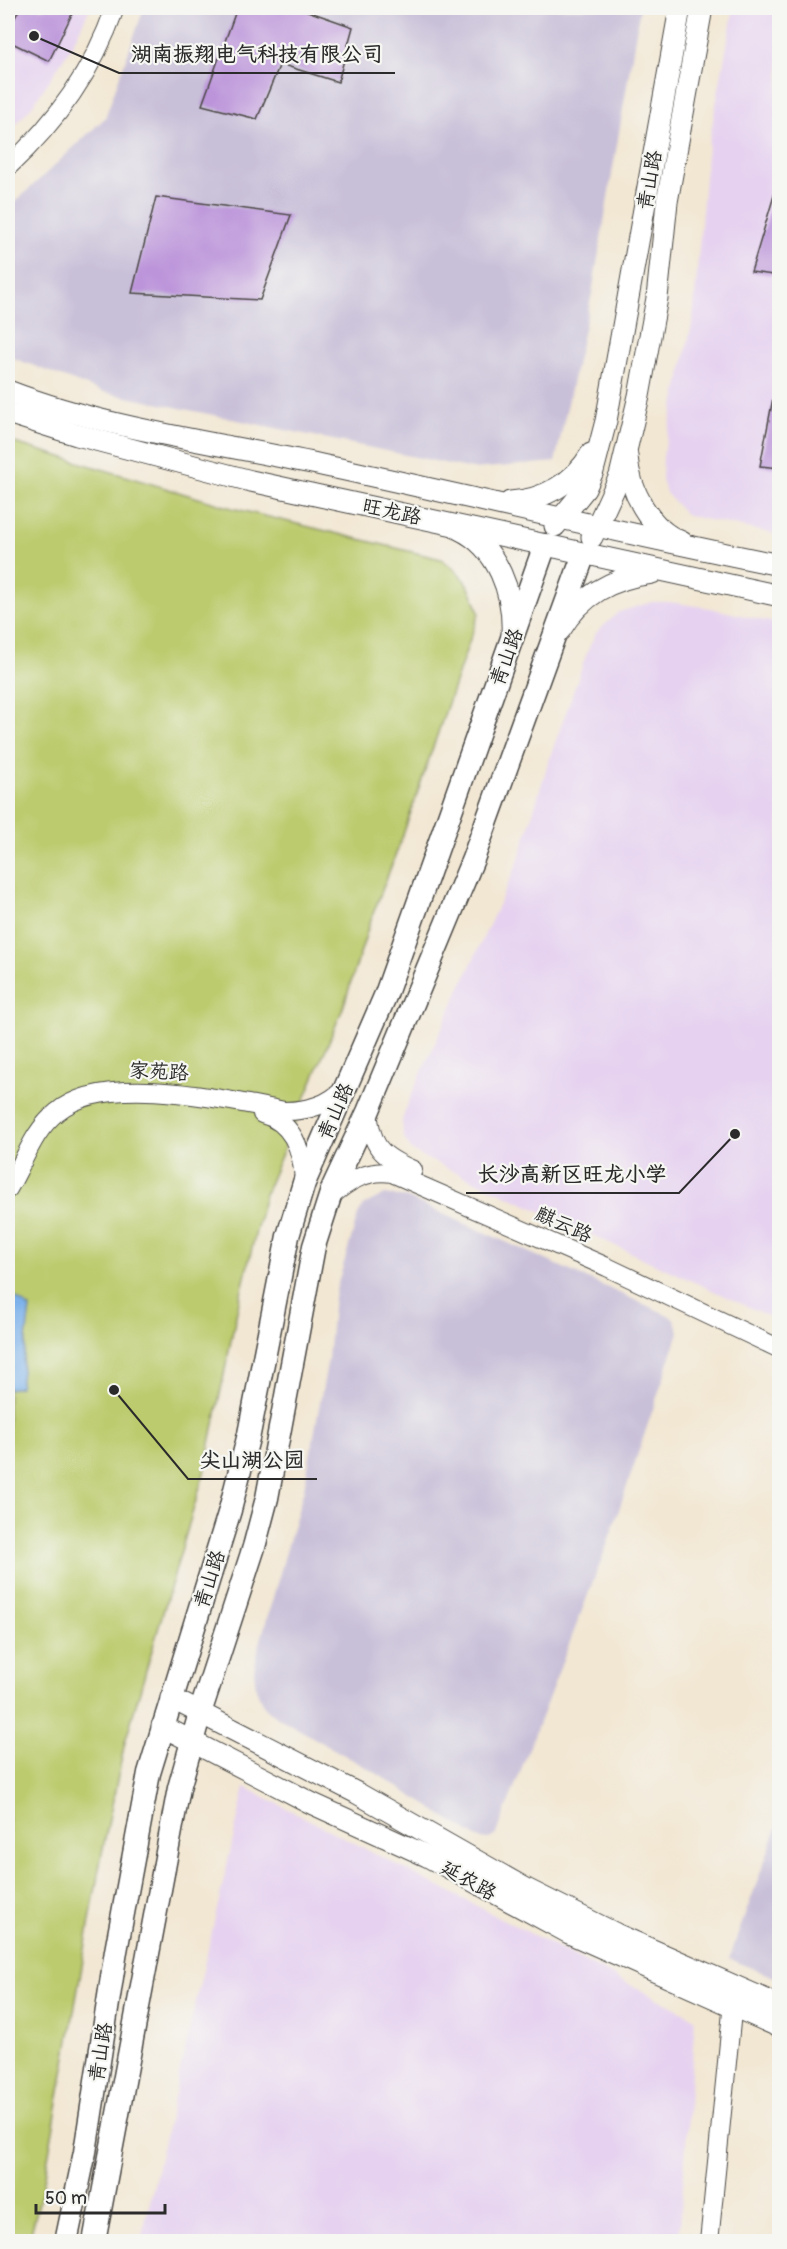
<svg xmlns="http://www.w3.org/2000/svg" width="787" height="2249" font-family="Pangolin,'LXGW WenKai TC',sans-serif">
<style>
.built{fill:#e6d2f0}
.industrial{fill:#c8bfd8}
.green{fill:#bccb6d;stroke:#747b4c;stroke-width:1.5}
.water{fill:#7cb1ea;stroke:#546e8a;stroke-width:1.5}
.building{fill:#bc94da}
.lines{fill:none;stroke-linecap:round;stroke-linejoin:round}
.tertiary-casing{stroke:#494744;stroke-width:20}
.secondary-casing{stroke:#494744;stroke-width:23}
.primary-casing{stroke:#494744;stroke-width:25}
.tertiary{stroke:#fff;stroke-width:18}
.secondary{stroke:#fff;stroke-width:21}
.primary{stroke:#fff;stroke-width:22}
.labels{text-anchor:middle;stroke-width:4.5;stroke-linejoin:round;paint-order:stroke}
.street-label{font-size:20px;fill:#2b2b2b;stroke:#f6f6f2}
.leader{fill:none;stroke:#2b2b2b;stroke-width:2}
.callout-dot{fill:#2b2b2b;stroke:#f6f6f2;stroke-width:2}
.callout-label{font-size:21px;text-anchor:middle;font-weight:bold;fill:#2b2b2b;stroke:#f6f6f2;stroke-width:4.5;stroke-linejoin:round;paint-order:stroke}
</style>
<rect width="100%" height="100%" fill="#f6f6f2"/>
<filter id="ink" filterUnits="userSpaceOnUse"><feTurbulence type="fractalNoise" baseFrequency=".0167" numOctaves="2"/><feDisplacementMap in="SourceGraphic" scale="12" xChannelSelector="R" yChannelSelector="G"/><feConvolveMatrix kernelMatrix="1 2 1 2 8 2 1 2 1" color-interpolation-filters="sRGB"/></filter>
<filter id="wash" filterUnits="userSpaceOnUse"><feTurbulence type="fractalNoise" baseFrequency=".008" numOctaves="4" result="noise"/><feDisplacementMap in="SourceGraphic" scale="24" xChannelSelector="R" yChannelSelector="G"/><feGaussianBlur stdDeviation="1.35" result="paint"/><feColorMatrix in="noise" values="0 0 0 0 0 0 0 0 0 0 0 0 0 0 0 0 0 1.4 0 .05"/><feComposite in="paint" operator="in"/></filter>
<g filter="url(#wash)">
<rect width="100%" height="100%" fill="#f2e7d3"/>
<g class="built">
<polygon points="8,8 90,8 71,47 51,78 32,106 8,133"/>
<polygon points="734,8 779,8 779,535 686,515 666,493 662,479 663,456 693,319 707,153"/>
<polygon points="652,602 669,602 710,608 779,624 779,1321 425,1158 411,1150 403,1136 402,1120 409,1100 518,862 549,760 588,650 596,633 619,612"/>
<polygon points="245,1787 695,2018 679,2241 141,2241"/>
</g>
<g class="industrial">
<polygon points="144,8 640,8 592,293 555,462 473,469 103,392 8,356 8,209 105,118"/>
<polygon points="385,1194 408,1198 668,1315 674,1319 679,1332 607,1545 501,1822 495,1836 486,1840 478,1838 376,1773 270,1713 262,1703 256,1689 254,1670 258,1650 304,1489 328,1359 334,1297 358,1215 364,1205"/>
<polygon points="779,1822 779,1979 729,1959"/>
</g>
<path class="green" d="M8 441 232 508 441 559C463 574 472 588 479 613L402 838 370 922 343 1008 265 1194 238 1306 204 1473 125 1742 101 1858 43 2187 29 2241 8 2242Z"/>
<polygon class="water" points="8,1292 30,1308 20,1387 8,1389"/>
<g id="blocks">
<g class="building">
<polygon points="20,8 75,8 49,61 8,41 8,31"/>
<polygon points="237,8 299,8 353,27 338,82 280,64 257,119 202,105"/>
<polygon points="776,189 780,190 780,276 751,272"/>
<polygon points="156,197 291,215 260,300 132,293"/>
<polygon points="773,398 780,399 780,468 760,466"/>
</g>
</g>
</g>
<g filter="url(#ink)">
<use href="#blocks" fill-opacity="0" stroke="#494744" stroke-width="1.5"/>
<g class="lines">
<defs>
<g id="tertiary">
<path d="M8 167C57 121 93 71 115 8"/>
<path d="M368 1112C372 1148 381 1156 413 1170"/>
<path d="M262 1114C294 1122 303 1152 304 1183"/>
<path d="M8 1189C24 1163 32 1132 57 1112 105 1071 226 1100 284 1111 309 1111 328 1105 346 1087"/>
<path d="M329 1198C347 1182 367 1169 392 1173L607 1267 780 1349"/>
<polyline points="709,2242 734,1992"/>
</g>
<g id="secondary">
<path d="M8 391C107 429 213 442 317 464 471 497 625 534 780 565"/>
<polyline points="8,413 77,435 251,481 780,596"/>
<path d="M627 456C629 489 649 530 682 542"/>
<path d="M510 502C544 500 574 483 591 454"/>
<polyline points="555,526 585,489 593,471 606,421 680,8"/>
<path d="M459 529C498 547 514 594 512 634"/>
<polyline points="592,537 620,476 639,396 657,298 667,202 702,8"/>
<path d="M560 630C581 595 612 578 652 573"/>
<polyline points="171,1698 357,1793 526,1889 616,1934 780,2006"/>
<polyline points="162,1726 313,1804 427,1856 569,1933 780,2027"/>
</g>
<g id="primary">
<polyline points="66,2242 85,2152 116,1951 149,1773 230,1510 249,1434 288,1236 304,1183 386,994 545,545"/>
<polyline points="94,2242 179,1788 200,1713 254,1547 267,1498 314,1246 333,1187 368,1112 473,859 584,554"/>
</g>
</defs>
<use href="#tertiary" class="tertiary-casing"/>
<use href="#secondary" class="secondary-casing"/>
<use href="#primary" class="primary-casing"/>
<use href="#tertiary" class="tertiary"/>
<use href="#secondary" class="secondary"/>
<use href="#primary" class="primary"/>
</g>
</g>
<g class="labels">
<g class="street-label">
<text transform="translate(649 180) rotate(-80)" y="7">青山路</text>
<text transform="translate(392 511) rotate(12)" y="7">旺龙路</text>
<text transform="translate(506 657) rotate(-70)" y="7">青山路</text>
<text transform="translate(159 1071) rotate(3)" y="7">家苑路</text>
<text transform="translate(335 1111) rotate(-66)" y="7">青山路</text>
<text transform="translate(564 1224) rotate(24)" y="7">麒云路</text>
<text transform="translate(209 1579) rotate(-72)" y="7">青山路</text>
<text transform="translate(469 1880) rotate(29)" y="7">延农路</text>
<text transform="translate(100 2052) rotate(-81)" y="7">青山路</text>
</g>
</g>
<path class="leader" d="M34 36L119 73H395M735 1134L679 1193H466M114 1390L188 1479H317"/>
<g class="callout-dot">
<circle cx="34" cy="36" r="6"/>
<circle cx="735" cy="1134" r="6"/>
<circle cx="114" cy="1390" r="6"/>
</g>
<g class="callout-label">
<text x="257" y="61">湖南振翔电气科技有限公司</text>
<text x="572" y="1181">长沙高新区旺龙小学</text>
<text x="252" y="1467">尖山湖公园</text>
</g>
<rect width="787" height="2249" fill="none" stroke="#f6f6f2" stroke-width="30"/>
<path d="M36 2204v9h129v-9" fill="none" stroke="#2b2b2b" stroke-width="3"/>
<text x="45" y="2204" font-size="18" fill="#2b2b2b" stroke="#f6f6f2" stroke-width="4.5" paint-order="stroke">50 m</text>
</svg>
